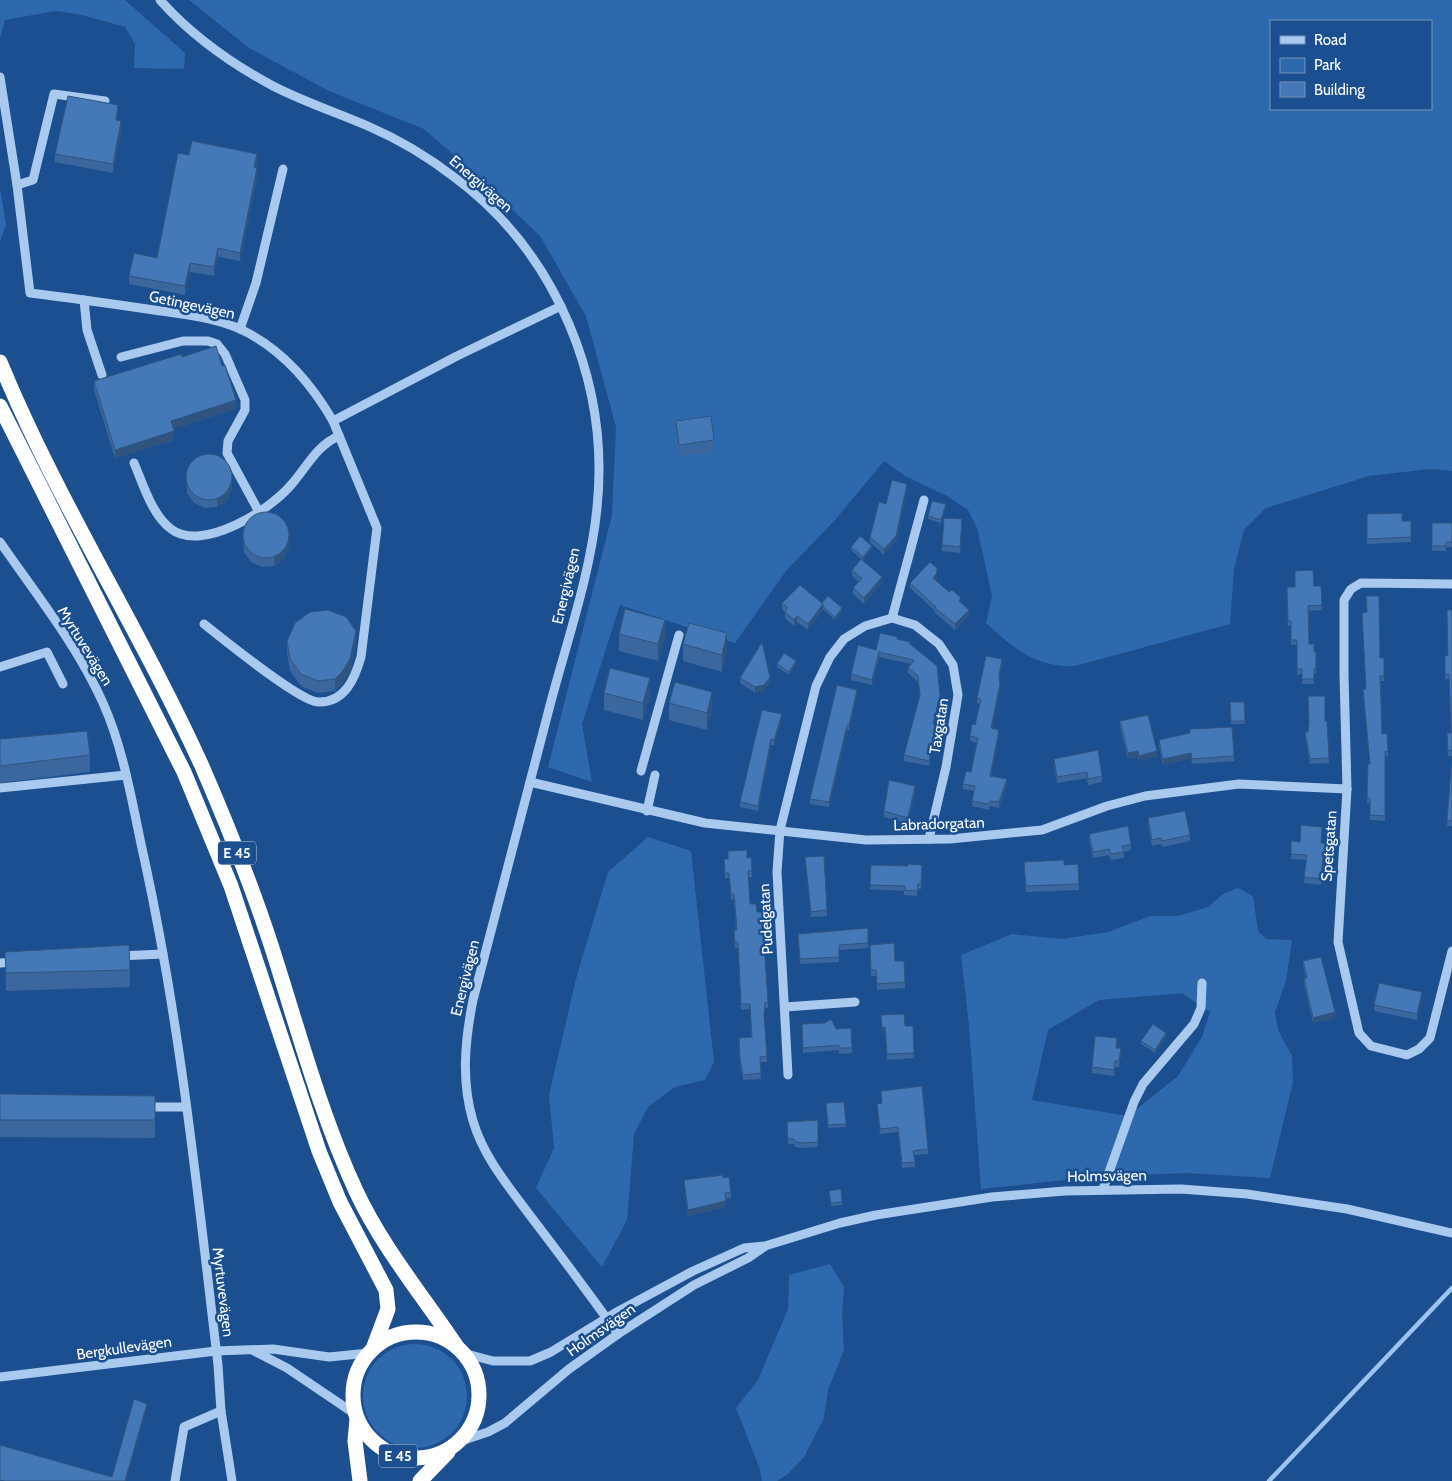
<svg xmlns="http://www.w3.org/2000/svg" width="1452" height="1481" font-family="Cabin,sans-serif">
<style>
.green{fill:#2e69ad;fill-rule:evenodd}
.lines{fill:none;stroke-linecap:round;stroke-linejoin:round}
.stream{stroke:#9cc4f0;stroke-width:4.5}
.minor{stroke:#a9c9ee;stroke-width:9}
.highway{stroke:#fff;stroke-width:15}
.wall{fill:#3a679d}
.shaded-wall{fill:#305480}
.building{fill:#4478b7;stroke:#305480}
.labels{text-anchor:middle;stroke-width:5;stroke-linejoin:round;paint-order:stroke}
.shield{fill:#1b4f8f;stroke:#bbcadd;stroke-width:1}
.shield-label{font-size:14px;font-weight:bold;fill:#fff}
.street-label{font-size:15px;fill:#fff;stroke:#1b4f8f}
</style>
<rect width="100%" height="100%" fill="#1b4f8f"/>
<g class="green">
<polygon points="0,0 125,0 185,53 184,69 134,68 135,44 125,27 82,15 56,11 5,20 0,39"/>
<path d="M189 0H1452V471L1430 469 1369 476 1266 508 1244 530 1234 569 1230 624 1075 666C1036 668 1013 648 986 623L992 596 977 528 968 510 947 496 905 476 884 461 835 520 786 571 735 643 620 605 582 724 592 782 548 767 612 515 616 427 586 316 540 236 472 171 424 129 329 91 249 48ZM1271 21H1431V109H1271Z"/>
<polygon points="0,188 6,225 0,241"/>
<polygon points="648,837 691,851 714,1062 705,1080 675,1087 648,1107 634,1134 627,1220 602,1267 536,1188 554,1148 549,1095 577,975 608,872"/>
<path d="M1238 888 1253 896 1258 931 1266 939 1292 940 1286 981 1275 1012 1278 1030 1292 1056 1293 1082 1270 1178 1186 1173 1091 1177 981 1189 969 1026 961 955 1012 934 1062 939 1108 932 1150 916H1178L1208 907 1223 894ZM1182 993 1210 1012 1202 1037 1178 1076 1128 1116 1032 1100 1048 1030 1099 1000Z"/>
<polygon points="830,1264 844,1287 842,1315 844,1350 828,1390 824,1418 804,1457 788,1474 777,1481 762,1481 759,1467 736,1408 758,1380 788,1309 789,1275"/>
<circle cx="415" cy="1396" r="52"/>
</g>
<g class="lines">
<polyline class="stream" points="1269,1481 1452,1288"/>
<g class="minor">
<path d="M160 0C191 35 232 64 273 86 304 102 338 113 370 127 400 140 428 157 454 177 557 253 610 383 597 508 590 578 565 646 548 713 523 808 498 904 473 1000 465 1040 461 1081 473 1121 484 1158 509 1187 532 1218 561 1256 590 1295 618 1334"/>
<path d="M0 77 17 185 30 293C71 298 113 304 154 310 182 314 213 317 240 329 281 348 311 383 333 421L457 356 561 306"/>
<polyline points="17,185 33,180 54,94 105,101"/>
<polyline points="84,300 87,330 102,375"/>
<polyline points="240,329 256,283 283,169"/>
<polyline points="121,357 183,341 208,341 217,344 225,354 245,400 245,410 228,441 227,453 259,512"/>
<path d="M134 463C143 484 152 515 171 529 202 553 270 510 291 485 306 468 317 445 339 436"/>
<path d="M0 542C36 594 77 645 103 703 125 752 133 809 145 862 181 1028 198 1197 218 1365L221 1411 232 1481"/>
<polyline points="1452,584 1361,583 1351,589 1344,600 1344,675 1347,789 1338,942 1359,1033 1371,1046 1407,1055 1419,1049 1430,1038 1452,951"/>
<polyline points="892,618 924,500"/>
<path d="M204 624C223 639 299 701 318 702 345 703 355 678 361 657L377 528 333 421"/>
<polyline points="0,667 47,652 63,684"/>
<polyline points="641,771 679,635"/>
<polyline points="530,782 705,823 866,840 950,839 1042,830 1107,806 1145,796 1239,784 1347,789"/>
<polyline points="0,788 126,775"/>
<polyline points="647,811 655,775"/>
<polyline points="118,956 163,954"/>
<polyline points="0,963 17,962"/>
<polyline points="785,1007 855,1002"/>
<polyline points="788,1075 777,872 780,830 816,686 830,657 844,639 865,626 892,618 915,625 939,644 953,665 958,695 946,767 929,839"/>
<polyline points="144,1107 186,1107"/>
<polyline points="1103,1189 1134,1102 1143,1084 1194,1024 1201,1008 1202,983"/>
<polyline points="254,1351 287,1368 355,1414"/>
<polyline points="463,1353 493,1361 530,1361 551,1352 615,1313 693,1271 744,1248 765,1246 840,1223 876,1215 992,1197 1065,1191 1181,1189 1247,1194 1347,1209 1452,1233"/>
<polyline points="0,1377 216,1351 273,1349 329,1357 369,1353"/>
<polyline points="458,1442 488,1432 505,1423 569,1369 618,1334 694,1285 748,1258 764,1247"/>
<polyline points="175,1481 184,1427 221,1411"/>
</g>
<g class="highway">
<path d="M0 362C57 501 139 628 201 764 227 824 252 886 272 948 298 1029 320 1113 356 1191 382 1247 423 1296 457 1347"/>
<polyline points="0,406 184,772 231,886 319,1151 340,1202 386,1290 388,1309 373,1349"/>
<circle cx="416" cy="1395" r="63"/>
<polyline points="357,1419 355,1441 360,1481"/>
<polyline points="420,1481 448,1452"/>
</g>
</g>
<g class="wall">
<polygon points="118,114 117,120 121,130 113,173 55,162 55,154"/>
<polygon points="189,155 257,163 256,168 257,177 240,261 218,257 214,276 190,272 185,295 129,284 129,276 157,258"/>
<polygon points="182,357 236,409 173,429 174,440 115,458 94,390 94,381"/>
<polygon points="676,421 714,440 714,452 679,456 676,432"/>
<polygon points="186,472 232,488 227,501 217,507 205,508 194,503 187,493"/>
<polygon points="907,489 896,541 884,555 870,542 870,537"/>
<polygon points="946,507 941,523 928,519 928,516"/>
<polygon points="1367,514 1402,521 1411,521 1411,542 1367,544"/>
<polygon points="1432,523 1452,523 1452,547 1446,547 1446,551 1432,551"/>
<polygon points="962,525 960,553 942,551 942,545"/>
<polygon points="243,531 289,548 284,559 274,566 262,567 251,562 244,552"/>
<polygon points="851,547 872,549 863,560 882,583 864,604 853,594 853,588 859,582 852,576 852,570 861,559 851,550"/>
<polygon points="937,578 935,580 961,603 969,615 955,630 935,613 935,611 910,588 910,583"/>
<polygon points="1314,586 1322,605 1322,610 1309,611 1309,644 1314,652 1316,652 1316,674 1314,674 1314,684 1302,684 1302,674 1297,675 1297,645 1291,645 1291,626 1288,626 1287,587"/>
<polygon points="782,603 822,603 842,611 835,620 823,609 808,630 797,622 794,626 785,618 785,612 782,609"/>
<polygon points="1452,610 1452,756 1448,756 1447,733 1451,733 1449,679 1445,679 1445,656 1448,655"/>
<polygon points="619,634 665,637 658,661 619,651"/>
<polygon points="898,639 910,645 940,700 934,724 936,730 929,766 904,761 904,755 920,696 918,682 908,673 908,668 911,664 879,657 872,685 851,680 851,674 876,650"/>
<polygon points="287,641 356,643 350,671 342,684 335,691 318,693 301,686 290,671 287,652"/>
<polygon points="683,644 727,651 722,672 683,661"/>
<polygon points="1380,658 1384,676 1384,681 1381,681 1382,734 1388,751 1388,756 1385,757 1385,821 1370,820 1370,803 1367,803 1368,764 1370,764 1363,694 1363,689 1365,689"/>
<polygon points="777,664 796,664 789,675 777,667"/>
<polygon points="1002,665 999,678 1000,689 992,728 999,735 991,776 1007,784 999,808 990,806 989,810 972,806 972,801 974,791 963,789 963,784 971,772 977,743 970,741 970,736 975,725 980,704 977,703 977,698"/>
<polygon points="740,678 770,682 764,691 755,693 740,683"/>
<polygon points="604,693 650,695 643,720 604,710"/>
<polygon points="857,694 849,730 847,730 829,807 810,804 810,799"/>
<polygon points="1230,702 1244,702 1245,724 1231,724"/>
<polygon points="669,703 712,709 707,730 669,720"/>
<polygon points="782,719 774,745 771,745 758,811 740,807 740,802"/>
<polygon points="1120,721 1157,757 1139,761 1138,757 1128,759 1120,727"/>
<polygon points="1325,721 1329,763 1310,764 1305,737 1305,732 1308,732"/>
<polygon points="0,739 90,755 90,772 0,783"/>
<polygon points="1159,740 1234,756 1234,761 1192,764 1191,758 1163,765 1159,746"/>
<polygon points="1452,756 1452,826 1447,826"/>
<polygon points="1054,759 1102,776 1102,782 1088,785 1087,778 1057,783 1054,765"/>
<polygon points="915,792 908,823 905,823 884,817 884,811"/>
<polygon points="1148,818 1190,835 1190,841 1162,847 1161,844 1152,846 1148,824"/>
<polygon points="1322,832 1321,843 1329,849 1328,862 1323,862 1321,885 1304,883 1306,860 1291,859 1291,854 1300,842"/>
<polygon points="1089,834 1131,844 1131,850 1124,852 1124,858 1111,860 1109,855 1093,858 1089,840"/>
<polygon points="728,851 747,858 752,871 752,877 748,877 750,904 757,912 768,1002 768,1008 765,1008 764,1018 767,1062 760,1062 761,1079 743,1080 740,1064 739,1044 751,1037 750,1009 741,1010 738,948 735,948 734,936 734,930 736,930 734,899 731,900 729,878 725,878 724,859 728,859"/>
<polygon points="805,857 827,910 827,916 811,917"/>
<polygon points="871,865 908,866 922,865 921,889 918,889 917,896 904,895 904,891 870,889"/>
<polygon points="1064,865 1079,884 1079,890 1026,892 1024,867"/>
<polygon points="868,928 868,948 839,950 839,962 800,964 798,939"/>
<polygon points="870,951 895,961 905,982 905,988 877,990 876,976 871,976"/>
<polygon points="5,952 130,970 130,987 6,991"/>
<polygon points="1303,961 1335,1018 1313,1023 1304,984 1304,978 1306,978 1303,966"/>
<polygon points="1422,998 1417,1020 1374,1011 1374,1005"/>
<polygon points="881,1015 905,1026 914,1053 914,1058 887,1060 885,1032 882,1033"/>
<polygon points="802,1024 836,1029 852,1048 852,1053 839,1054 839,1050 803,1053"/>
<polygon points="1166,1036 1155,1053 1141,1044 1141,1041"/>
<polygon points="1117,1048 1121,1054 1119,1067 1115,1067 1114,1076 1092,1073 1092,1067"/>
<polygon points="0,1094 155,1096 155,1138 0,1137"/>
<polygon points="826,1103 846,1124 846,1127 828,1128"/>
<polygon points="877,1104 928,1149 928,1154 914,1155 915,1167 902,1168 898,1132 880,1134"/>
<polygon points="818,1120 818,1147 802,1148 795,1147 794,1144 788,1144 787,1122"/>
<polygon points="684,1180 731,1192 731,1198 726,1199 726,1207 688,1216"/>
<polygon points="829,1191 842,1202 842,1205 831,1206"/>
</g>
<g class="shaded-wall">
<polygon points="118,105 118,114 116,129 116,120"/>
<polygon points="121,121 121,130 113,173 113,164"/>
<polygon points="257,154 257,163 254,176 254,167"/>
<polygon points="257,168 257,177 240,261 240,253"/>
<polygon points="218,248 218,257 214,276 214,267"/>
<polygon points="190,263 190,272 185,295 185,286"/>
<polygon points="236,400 236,409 171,430 171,421"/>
<polygon points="174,431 174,440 115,458 115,450"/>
<polygon points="232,479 232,488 227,501 217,507 217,499"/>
<polygon points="907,484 907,489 896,541 884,555 884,549"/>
<polygon points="946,504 946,507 941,523 941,520"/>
<polygon points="289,539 289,548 284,559 274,566 274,557"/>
<polygon points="872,546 872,549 863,560 863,557"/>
<polygon points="937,573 937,578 933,583 933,578"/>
<polygon points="882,577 882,583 864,604 864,598"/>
<polygon points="823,604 823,610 808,630 808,624"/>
<polygon points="842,608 842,611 835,620 835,617"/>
<polygon points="969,610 969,615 955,630 955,624"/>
<polygon points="797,616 797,622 794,626 794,620"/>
<polygon points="665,620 665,637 658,661 658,644"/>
<polygon points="356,631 356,643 350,671 342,684 335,691 335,679"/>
<polygon points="727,633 727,651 722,672 722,655"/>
<polygon points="879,652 879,657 872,685 872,680"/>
<polygon points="1002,659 1002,665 999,680 999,675"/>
<polygon points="796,661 796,664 789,675 789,672"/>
<polygon points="770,677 770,682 764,691 755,693 755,687"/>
<polygon points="650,678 650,695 643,720 643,703"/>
<polygon points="1000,684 1000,689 991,733 991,728"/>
<polygon points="857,690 857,694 849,730 849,725"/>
<polygon points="712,692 712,709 707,730 707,713"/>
<polygon points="940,695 940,700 933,729 933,724"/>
<polygon points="782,714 782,719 774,745 774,740"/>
<polygon points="847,725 847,730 829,807 829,802"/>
<polygon points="936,725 936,730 929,766 929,761"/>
<polygon points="999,730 999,735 990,781 990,776"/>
<polygon points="771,739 771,745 758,811 758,806"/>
<polygon points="1138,751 1138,757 1128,759 1128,753"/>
<polygon points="1157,751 1157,757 1139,761 1139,756"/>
<polygon points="1191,753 1191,758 1163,765 1163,759"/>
<polygon points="1007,779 1007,784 999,808 999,802"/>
<polygon points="915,786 915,792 908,823 908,817"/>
<polygon points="1422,992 1422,998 1417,1020 1417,1014"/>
<polygon points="1335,1012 1335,1018 1313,1023 1313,1018"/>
<polygon points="885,1027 885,1032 882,1033 882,1028"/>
<polygon points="1166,1033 1166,1036 1155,1053 1155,1050"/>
<polygon points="726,1201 726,1207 688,1216 688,1210"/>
<polygon points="147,1404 147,1408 126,1481 125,1481"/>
</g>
<g class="building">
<polygon points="68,96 118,105 116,120 121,121 113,164 55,154"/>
<polygon points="192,141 257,154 254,167 257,168 240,253 218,248 214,267 190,263 185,286 129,276 134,253 157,258 178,153 189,155"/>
<polygon points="216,346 222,366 225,365 236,400 171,421 174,431 115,450 94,381 181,354 182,357"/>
<polygon points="711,416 714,440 679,445 676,421"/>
<circle cx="209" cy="477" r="23"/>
<polygon points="892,480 907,484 896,536 884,549 870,537 879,502 886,504"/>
<polygon points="932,501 946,504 941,520 928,516"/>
<circle cx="266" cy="535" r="23"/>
<polygon points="1402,513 1402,521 1411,521 1411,537 1367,539 1367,514"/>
<polygon points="944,518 962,519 960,547 942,545"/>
<polygon points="1432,523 1452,523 1452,542 1446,542 1446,546 1432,546"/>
<polygon points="860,536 872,546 863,557 851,547"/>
<polygon points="861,559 882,577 864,598 853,588 862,578 852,570"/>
<polygon points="930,562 937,568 937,573 933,578 949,592 952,590 961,598 959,601 969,610 955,624 935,608 936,607 910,583"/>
<polygon points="1313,570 1314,586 1321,586 1322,605 1308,606 1309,644 1314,644 1314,652 1316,652 1316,669 1314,669 1314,679 1302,679 1302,669 1297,669 1297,640 1291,640 1291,621 1288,621 1287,587 1295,587 1295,571"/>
<polygon points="800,585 823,604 808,624 797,616 794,620 785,612 788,608 782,603"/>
<polygon points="828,596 842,608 835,617 823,607 823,604 822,603"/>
<polygon points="1366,596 1379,596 1380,658 1384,658 1384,676 1380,676 1382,734 1387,733 1388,751 1385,752 1385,816 1370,815 1370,798 1367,798 1368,764 1370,764 1363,689 1366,689 1362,613 1367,612"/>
<polygon points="625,609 665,620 658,644 619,634"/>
<polygon points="328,610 346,617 356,631 350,659 342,672 335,679 318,681 301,674 290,659 287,641 295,623 310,612"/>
<polygon points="1447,610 1452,610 1452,750 1448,751 1447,733 1451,733 1449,674 1445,674 1445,656 1448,655"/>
<polygon points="689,623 727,633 722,655 683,644"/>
<polygon points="880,633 898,637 897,639 910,642 910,644 937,666 940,695 933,724 936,725 929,761 904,755 920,695 918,676 908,668 914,660 879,652 872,680 851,674 858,645 876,650"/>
<polygon points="762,642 770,677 764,685 755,687 740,678"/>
<polygon points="784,653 796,661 789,672 777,664"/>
<polygon points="986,656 1002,659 999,675 1000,684 991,728 999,730 990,776 1007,779 999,802 990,801 989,804 972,801 975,786 963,784 966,771 971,772 978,738 970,736 972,724 975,725 981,699 977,698"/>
<polygon points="610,668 650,678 643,703 604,693"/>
<polygon points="675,682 712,692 707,713 669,703"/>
<polygon points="837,685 857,690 849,725 847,725 829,802 810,799"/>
<polygon points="1308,696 1325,696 1325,721 1327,721 1329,758 1310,759 1305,732 1308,732 1309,723"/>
<polygon points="1230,702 1244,702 1245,721 1231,721"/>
<polygon points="762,710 782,714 774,740 771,739 758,806 740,802"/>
<polygon points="1148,715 1157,751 1139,756 1138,751 1128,753 1120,721"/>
<polygon points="1232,727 1234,756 1192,759 1191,753 1163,759 1159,740 1190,733 1190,729"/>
<polygon points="87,731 90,755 0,766 0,739"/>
<polygon points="1098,750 1102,776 1088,779 1087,772 1057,777 1054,759"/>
<polygon points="1452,756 1452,821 1447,820"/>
<polygon points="889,780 915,786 908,817 905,817 884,811"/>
<polygon points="1185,811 1190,835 1162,841 1161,838 1152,840 1148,818"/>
<polygon points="1301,825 1322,827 1321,843 1329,844 1328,857 1323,856 1321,879 1304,877 1307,855 1291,854 1291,841 1300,842"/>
<polygon points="1128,826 1131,844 1122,846 1124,852 1111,854 1109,849 1093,852 1089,834"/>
<polygon points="747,850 747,858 751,857 752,871 748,871 750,904 756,904 757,912 762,912 768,1002 765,1003 764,1015 767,1056 760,1057 761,1073 743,1075 740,1058 739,1038 752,1037 750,1004 741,1004 738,942 735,943 734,930 737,930 734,894 731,894 729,873 725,873 724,859 728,859 728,851"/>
<polygon points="824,856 827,910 811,912 805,857"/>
<polygon points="1064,860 1064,865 1078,864 1079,884 1026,886 1024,862"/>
<polygon points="908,864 922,865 921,884 918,884 917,891 904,890 905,886 870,885 871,865 908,866"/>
<polygon points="868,928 868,943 839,945 839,957 800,959 798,934"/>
<polygon points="894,943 895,961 904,961 905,982 877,984 876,970 871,970 870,945"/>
<polygon points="129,945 130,970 6,973 5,952"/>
<polygon points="1321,957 1335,1012 1313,1018 1304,978 1307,978 1303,961"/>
<polygon points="1379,983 1422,992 1417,1014 1374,1005"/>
<polygon points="904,1014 905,1026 913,1026 914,1053 887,1054 885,1027 882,1028 881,1015"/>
<polygon points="831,1019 836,1029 851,1028 852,1048 839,1048 839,1045 803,1048 802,1024 825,1023"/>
<polygon points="1153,1024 1166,1033 1155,1050 1141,1041"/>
<polygon points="1095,1036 1117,1038 1116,1048 1121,1048 1119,1061 1115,1061 1114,1070 1092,1067"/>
<polygon points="922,1086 928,1149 913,1151 915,1162 902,1163 898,1127 880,1129 877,1104 882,1103 881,1091"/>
<polygon points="0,1094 155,1096 155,1120 0,1120"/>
<polygon points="844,1102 846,1124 828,1125 826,1103"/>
<polygon points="818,1120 818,1142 802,1143 795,1142 794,1139 788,1139 787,1122"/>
<polygon points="723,1175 723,1178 729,1177 731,1192 725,1193 726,1201 688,1210 684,1180"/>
<polygon points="841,1189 842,1202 831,1203 829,1191"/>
<polygon points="134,1399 147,1404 125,1481 5,1481 0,1480 0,1445 112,1477"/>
</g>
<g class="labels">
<g class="shield">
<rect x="218" y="841.5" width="38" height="23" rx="4"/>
<rect x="379" y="1444.5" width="38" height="23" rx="4"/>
</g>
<g class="shield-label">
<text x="237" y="858">E 45</text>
<text x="398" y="1461">E 45</text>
</g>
<g class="street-label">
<text transform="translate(481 184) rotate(41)" y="5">Energivägen</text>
<text transform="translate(192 305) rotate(12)" y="5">Getingevägen</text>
<text transform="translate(566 586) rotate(-77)" y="5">Energivägen</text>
<text transform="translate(85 646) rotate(58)" y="5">Myrtuvevägen</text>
<text transform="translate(939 726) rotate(-81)" y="5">Taxgatan</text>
<text transform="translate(939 824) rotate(-2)" y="5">Labradorgatan</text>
<text transform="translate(1329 846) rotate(-86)" y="5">Spetsgatan</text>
<text transform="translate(766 919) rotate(-93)" y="5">Pudelgatan</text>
<text transform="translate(465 978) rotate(-76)" y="5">Energivägen</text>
<text transform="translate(1107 1176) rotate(-1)" y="5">Holmsvägen</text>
<text transform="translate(223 1292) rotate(83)" y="5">Myrtuvevägen</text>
<text transform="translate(601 1330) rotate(-35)" y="5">Holmsvägen</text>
<text transform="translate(124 1348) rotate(-8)" y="5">Bergkullevägen</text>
</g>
</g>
<rect x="1270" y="20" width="162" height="90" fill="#1b4f8f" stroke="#7695bc"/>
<rect x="1280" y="36" width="25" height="8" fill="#a9c9ee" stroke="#7695bc"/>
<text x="1314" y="45" font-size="15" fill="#ffffff">Road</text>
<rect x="1280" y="58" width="25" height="15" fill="#2e69ad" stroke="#7695bc"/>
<text x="1314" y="70" font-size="15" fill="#ffffff">Park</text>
<rect x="1280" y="82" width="25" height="15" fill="#4478b7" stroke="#7695bc"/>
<text x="1314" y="95" font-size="15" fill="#ffffff">Building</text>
</svg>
